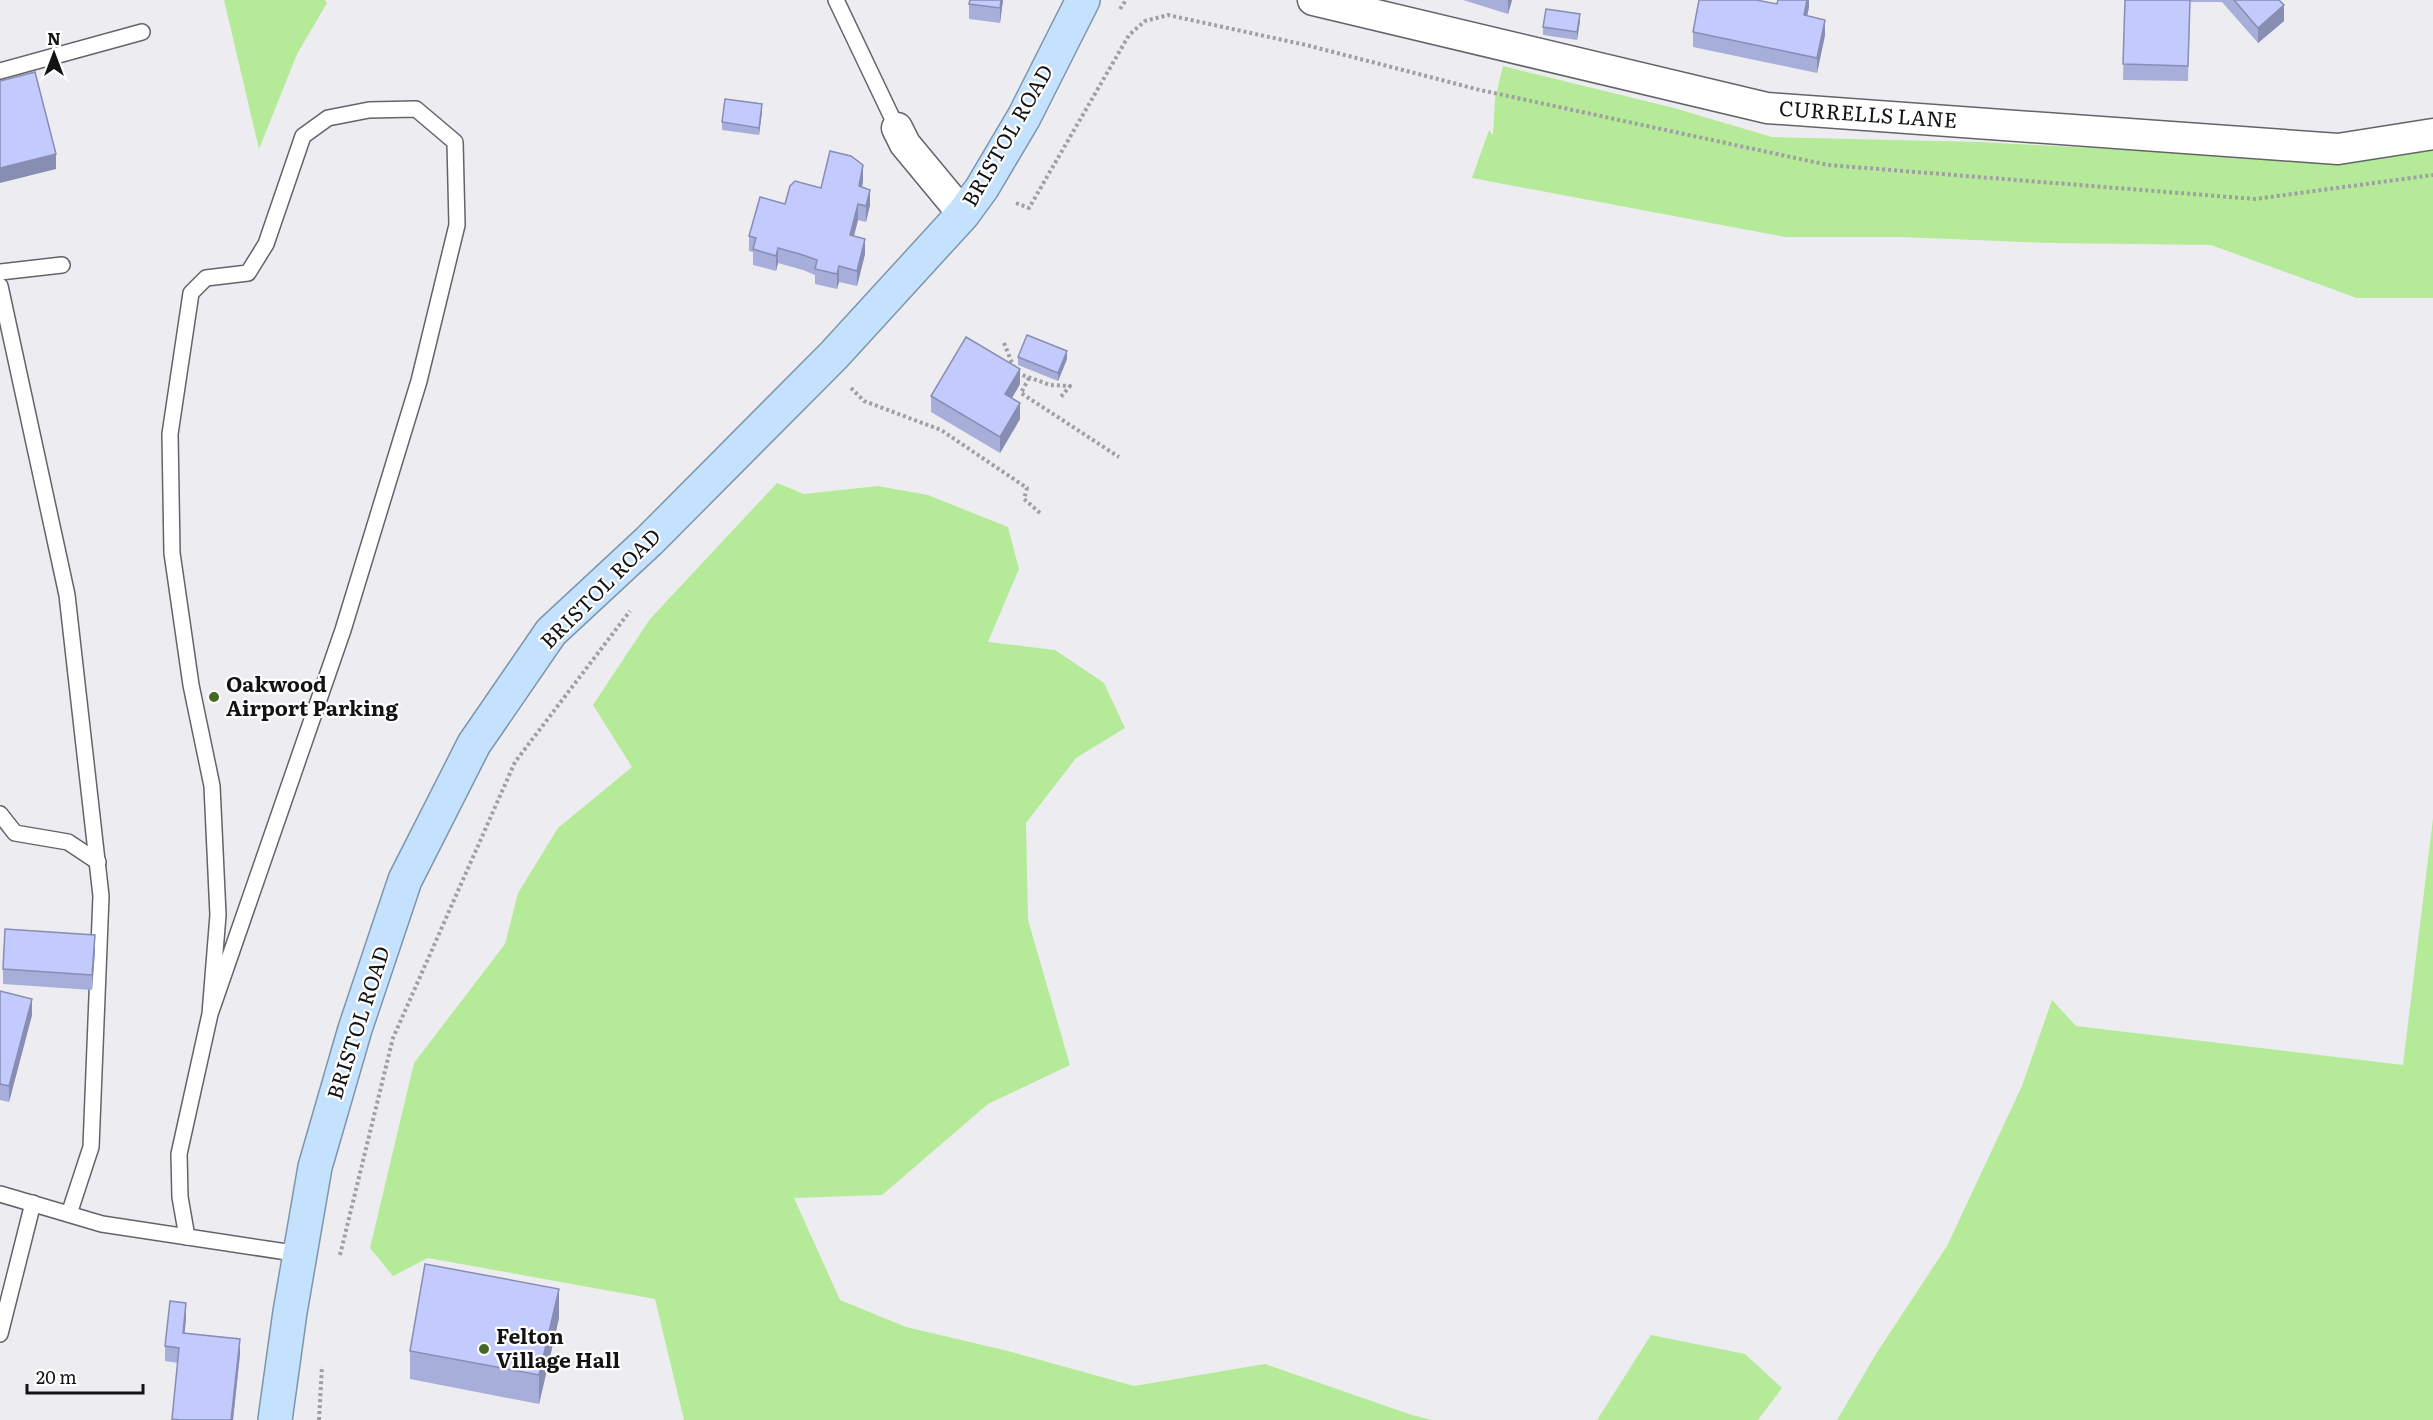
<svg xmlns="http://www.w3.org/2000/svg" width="2433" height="1420" font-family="Literata,serif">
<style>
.green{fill:#b5ea98}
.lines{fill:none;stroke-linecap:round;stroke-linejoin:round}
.service-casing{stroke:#646468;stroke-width:18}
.minor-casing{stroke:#646468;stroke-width:33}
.trunk-casing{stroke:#7d95ab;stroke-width:36}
.path{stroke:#a0a0a3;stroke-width:4;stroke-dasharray:3 3;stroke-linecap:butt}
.service{stroke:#fff;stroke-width:15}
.minor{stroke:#fff;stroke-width:30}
.trunk{stroke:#c4e2fe;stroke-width:33}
.wall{fill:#a7aeda}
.shaded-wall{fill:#888db2}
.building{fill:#c2cafe;stroke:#888db2;stroke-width:1.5}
.poi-dot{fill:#436924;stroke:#fff;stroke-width:2}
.labels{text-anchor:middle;stroke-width:4.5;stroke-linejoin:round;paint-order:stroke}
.street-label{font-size:21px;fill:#131314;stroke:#fff}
.poi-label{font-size:21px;font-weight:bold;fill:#131314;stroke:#fff;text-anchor:start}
</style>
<rect width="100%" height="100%" fill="#ededf1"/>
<g class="green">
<polygon points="224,0 325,0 327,3 297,54 259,149"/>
<polygon points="1503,66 1674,108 1772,137 1980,142 2273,158 2433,144 2433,298 2357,298 2211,245 2049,243 1902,237 1785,237 1472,178 1489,130 1493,135 1495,99"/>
<polygon points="777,483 804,494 878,486 928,495 1008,527 1019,569 988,642 1055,650 1104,683 1125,728 1076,758 1026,823 1028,920 1070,1065 988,1104 882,1195 794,1198 840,1300 906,1327 1008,1351 1134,1386 1265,1364 1412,1415 1432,1420 684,1420 655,1299 428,1258 393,1276 370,1248 414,1063 505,944 518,893 558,828 632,767 593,705 650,619"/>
<polygon points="2433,818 2433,1420 1837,1420 1876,1354 1947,1246 2022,1086 2052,1000 2076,1026 2403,1065"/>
<polygon points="1651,1335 1745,1354 1782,1388 1758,1420 1597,1420"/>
</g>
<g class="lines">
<defs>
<g id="service">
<polyline points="836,0 897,128"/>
<polyline points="0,71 142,32"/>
<polyline points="0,272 62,265"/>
<polyline points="0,286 67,595 101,896 91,1147 69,1214"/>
<polyline points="0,814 15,833 68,842 98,862"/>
<polyline points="0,1194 102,1224 300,1254"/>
<polyline points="187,1237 180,1197 179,1154 210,1014 343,630 419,381 457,225 455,142 416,109 369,110 328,118 303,136 266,244 248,273 206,278 191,293 170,434 172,553 191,685 212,786 218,915 210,1014"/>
<polyline points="0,1334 33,1203"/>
</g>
<g id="minor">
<polyline points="1313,0 1767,108 2338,149 2433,134"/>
<polyline points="897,128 905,144 963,214"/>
</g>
<polyline id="trunk" points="275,1420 290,1312 315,1167 355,1029 405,880 474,744 551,632 649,541 834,355 963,214 982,188 1024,117 1083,0"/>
</defs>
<use href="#service" class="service-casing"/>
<use href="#minor" class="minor-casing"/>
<use href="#trunk" class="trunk-casing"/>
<g class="path">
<polyline points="1120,9 1126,0"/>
<polyline points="1016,203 1029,208 1129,35 1145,21 1168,15 1306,45 1480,90 1828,165 2255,199 2433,175"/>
<polyline points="1004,343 1014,368"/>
<polyline points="1017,373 1050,385 1070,386 1060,398"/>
<polyline points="1029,378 1021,393 1119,457"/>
<polyline points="851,388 864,401 941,430 1027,488 1024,499 1040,513"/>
<polyline points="340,1255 393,1038 515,762 630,611"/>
<polyline points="319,1420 322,1366"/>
</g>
<use href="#service" class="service"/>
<use href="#minor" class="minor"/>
<use href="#trunk" class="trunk"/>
</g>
<g class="wall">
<polygon points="1003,0 1000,23 969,19 969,4"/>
<polygon points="1463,0 1512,0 1508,14"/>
<polygon points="1809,0 1809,7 1807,16 1825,35 1817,73 1693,47 1693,32 1777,4"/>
<polygon points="2125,0 2279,0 2284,21 2258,43 2222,2 2190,2 2188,81 2123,80"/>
<polygon points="1580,21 1577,40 1543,35 1543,27"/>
<polygon points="762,112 759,135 722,130 722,122"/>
<polygon points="863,181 862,187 870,205 866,222 858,220 854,236 865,254 857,286 839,282 837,289 815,284 815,275 803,270 778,263 776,271 753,265 753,252 749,251 749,236 785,204"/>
<polygon points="1018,357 1067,359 1058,381 1018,365"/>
<polygon points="1020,384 1012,398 1020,419 1000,453 931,412 931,396"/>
<polygon points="95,951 92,990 3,984 3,969"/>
<polygon points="0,991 32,1015 9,1102 0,1100"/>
<polygon points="559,1318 539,1404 410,1379 410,1351"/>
<polygon points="186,1319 184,1334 240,1354 233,1420 172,1420 178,1363 165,1361 165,1346"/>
</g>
<g class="shaded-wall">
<polygon points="1001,0 1003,0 1000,23 1000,8"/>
<polygon points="1508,0 1512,0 1508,14"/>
<polygon points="1807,0 1809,0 1809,7 1804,30 1804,15"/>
<polygon points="2284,5 2284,21 2258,43 2258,28"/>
<polygon points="1580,14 1580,21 1577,40 1577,32"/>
<polygon points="1825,20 1825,35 1817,73 1817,58"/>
<polygon points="762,104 762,112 759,135 759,128"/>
<polygon points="56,154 56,169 0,183 0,168"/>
<polygon points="863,165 863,181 859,202 859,186"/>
<polygon points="870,190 870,205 866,222 866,206"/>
<polygon points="858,204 858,220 850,250 850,235"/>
<polygon points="865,239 865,254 857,286 857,271"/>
<polygon points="778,248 778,263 776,271 776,256"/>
<polygon points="839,266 839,282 837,289 837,274"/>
<polygon points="1067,351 1067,359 1058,381 1058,373"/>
<polygon points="1020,369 1020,384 1005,410 1005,394"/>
<polygon points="1020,403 1020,419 1000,453 1000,437"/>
<polygon points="95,935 95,951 92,990 92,975"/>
<polygon points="32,999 32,1015 9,1102 9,1086"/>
<polygon points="559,1289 559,1318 539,1404 539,1375"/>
<polygon points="186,1303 186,1319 183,1349 183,1333"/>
<polygon points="240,1339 240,1354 233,1420 231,1420"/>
</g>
<g class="building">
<polygon points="970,0 1001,0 1000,8 969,4"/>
<polygon points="1699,0 1756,0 1777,4 1778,0 1807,0 1804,15 1825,20 1817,58 1693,32"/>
<polygon points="2125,0 2190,0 2188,66 2123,64"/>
<polygon points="2234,0 2279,0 2284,5 2258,28"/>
<polygon points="1546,9 1580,14 1577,32 1543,27"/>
<polygon points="35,72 56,154 0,168 0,81"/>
<polygon points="725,99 762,104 759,128 722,122"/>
<polygon points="830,151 851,156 863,165 859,186 870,190 866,206 858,204 850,235 865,239 857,271 839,266 837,274 815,269 817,260 803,255 778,248 776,256 753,249 756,238 749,236 760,197 785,204 790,186 795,181 821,188"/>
<polygon points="1027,335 1067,351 1058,373 1018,357"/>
<polygon points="966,337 1020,369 1005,394 1020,403 1000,437 931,396"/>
<polygon points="5,929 95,935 92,975 3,969"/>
<polygon points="0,991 32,999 9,1086 0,1084"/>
<polygon points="425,1264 559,1289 539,1375 410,1351"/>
<polygon points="170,1301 186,1303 183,1333 240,1339 231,1420 180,1420 172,1419 179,1348 165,1346"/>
</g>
<g class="poi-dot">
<circle cx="214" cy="697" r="6"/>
<circle cx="484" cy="1349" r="6"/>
</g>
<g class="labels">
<g class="street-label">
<text transform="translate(1868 115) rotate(4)" y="7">CURRELLS LANE</text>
<text transform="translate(1008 136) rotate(-60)" y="7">BRISTOL ROAD</text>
<text transform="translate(601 589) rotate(-45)" y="7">BRISTOL ROAD</text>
<text transform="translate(359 1023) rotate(-72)" y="7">BRISTOL ROAD</text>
</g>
<g class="poi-label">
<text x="226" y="692">Oakwood<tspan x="226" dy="24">Airport Parking</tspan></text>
<text x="496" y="1344">Felton<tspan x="496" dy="24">Village Hall</tspan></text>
</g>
</g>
<g transform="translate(54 54)" stroke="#ffffff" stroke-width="4.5" paint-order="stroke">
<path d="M0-4.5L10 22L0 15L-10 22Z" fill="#131314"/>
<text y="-9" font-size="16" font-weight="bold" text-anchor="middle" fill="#131314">N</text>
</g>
<path d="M27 1384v9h116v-9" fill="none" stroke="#131314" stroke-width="3"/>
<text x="36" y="1384" font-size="18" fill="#131314" stroke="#ffffff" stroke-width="4.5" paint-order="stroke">20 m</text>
</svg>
